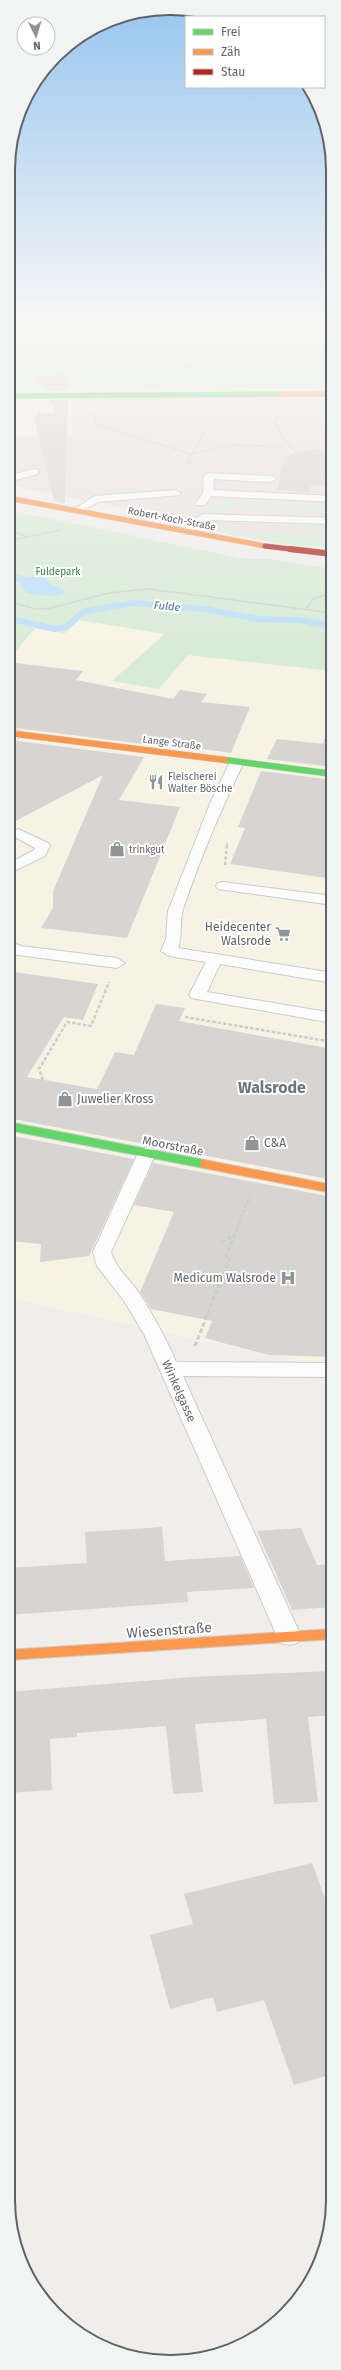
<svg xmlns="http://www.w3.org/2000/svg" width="341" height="2370" font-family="'Fira Sans',sans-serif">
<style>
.commercial{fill:#f7f3e4}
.medical{fill:#eae0de}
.green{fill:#d8ebd6}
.water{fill:#bfe0f9}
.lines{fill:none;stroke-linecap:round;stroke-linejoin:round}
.stream{stroke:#bfe0f9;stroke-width:6}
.building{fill:#d6d5d3}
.lane-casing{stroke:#cbcccc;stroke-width:2}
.street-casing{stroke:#cbcccc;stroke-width:2}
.fast-far2-casing{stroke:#cacacb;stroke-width:6}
.fast-far1-casing{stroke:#cacacb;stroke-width:7}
.fast-casing{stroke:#cacacb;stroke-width:10}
.slow-far3-casing{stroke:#cacacb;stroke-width:6}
.slow-far2-casing{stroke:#cacacb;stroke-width:7}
.slow-far1-casing{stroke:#cacacb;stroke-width:10}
.slow-casing{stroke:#cacacb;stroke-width:12}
.jam-far1-casing{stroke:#cacacb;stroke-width:6}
.jam-casing{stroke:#cacacb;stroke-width:7}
.path-far2{stroke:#cacfcc;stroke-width:1.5;stroke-dasharray:2 1;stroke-linecap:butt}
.path-far1{stroke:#cacfcc;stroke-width:2.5;stroke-dasharray:3.5 2;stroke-linecap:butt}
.path{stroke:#cacfcc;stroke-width:3;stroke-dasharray:4.5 2.5;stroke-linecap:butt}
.lane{fill:#fdfcfc;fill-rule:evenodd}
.street{fill:#fdfcfc;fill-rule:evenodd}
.fast-far2{stroke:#63d668;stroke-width:5}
.fast-far1{stroke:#63d668;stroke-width:6}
.fast{stroke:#63d668;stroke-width:8}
.slow-far3{stroke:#ff974d;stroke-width:5}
.slow-far2{stroke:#ff974d;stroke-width:6}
.slow-far1{stroke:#ff974d;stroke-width:8}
.slow{stroke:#ff974d;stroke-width:10}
.jam-far1{stroke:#b3261e;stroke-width:5}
.jam{stroke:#b3261e;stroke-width:6}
.labels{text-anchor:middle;stroke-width:4;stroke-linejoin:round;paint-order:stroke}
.far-street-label{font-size:10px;fill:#5f6368;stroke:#fff}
.far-park-label{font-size:10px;fill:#348238;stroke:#fff}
.far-poi-label{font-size:10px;fill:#5f6368;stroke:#fff;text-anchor:start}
.far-water-label{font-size:11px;font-style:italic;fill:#4174aa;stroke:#fff}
.poi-label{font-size:12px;fill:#5f6368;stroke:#fff;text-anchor:end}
.street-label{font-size:12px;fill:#5f6368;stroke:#fff}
.near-street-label{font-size:14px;fill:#5f6368;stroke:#fff}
.district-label{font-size:16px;font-weight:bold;fill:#70757a;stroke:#fff}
.rim{fill:none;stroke:#5f6368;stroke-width:2}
</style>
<rect width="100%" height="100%" fill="#efeeea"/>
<polygon class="commercial" points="79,620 165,634 112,680 159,689 188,655 333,671 333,1336 320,1366 8,1298 8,650 16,651 35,628 65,633"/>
<polygon class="medical" points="250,397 333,399 333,548 248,538 165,522 160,515 8,485 8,469 13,435 72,435 73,399"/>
<g class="green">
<polygon points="8,322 333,322 333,390 263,388 8,391"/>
<polygon points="226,498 231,498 230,503 333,507 333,512 229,507 227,513 202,512 207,508 219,511 224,510 220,507 225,505 221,503 225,502"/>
<polygon points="8,510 245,559 269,559 333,569 333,671 188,655 159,689 112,681 165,634 79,620 65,633 35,628 16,651 8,650"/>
<path d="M217 520H264L275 525C283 522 292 527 300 524L294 522C306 522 324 525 333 528L246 524Z"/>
<polygon points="212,527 253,532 333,536 333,548 279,543 207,529"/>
</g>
<polygon class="water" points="8,572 28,577 46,578 50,584 65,591 63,594 50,596 27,593 18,581 8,581"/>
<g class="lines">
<polyline class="stream" points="8,618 54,629 66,627 83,612 133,603 204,609 259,619 300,620 333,626"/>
</g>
<g class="building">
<polygon points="69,374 68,391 44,391 36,377"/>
<polygon points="49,400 68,400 65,503 54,501 34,417 38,417 38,413 56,413"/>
<polygon points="310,449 333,450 333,487 310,486 309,492 277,490 285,456"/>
<polygon points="16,663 83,671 76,680 173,699 180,690 207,694 201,702 250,707 231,753 153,742 151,745 8,727 8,672"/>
<polygon points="277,739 333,745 333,767 267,759"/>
<polygon points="18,741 144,757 119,800 180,807 127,938 41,928 53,908 53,891 103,775 8,825 8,747 14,745"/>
<polygon points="261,771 333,780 333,879 230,864 245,828 238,827"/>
<polygon points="8,971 98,984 83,1020 64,1017 27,1077 97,1089 115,1052 134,1055 156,1004 185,1008 179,1021 333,1049 333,1180 8,1118"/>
<polygon points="8,1135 134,1159 89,1256 40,1262 41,1244 8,1241"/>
<polygon points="153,1163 333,1197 333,1357 269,1355 219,1342 205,1338 212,1321 151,1309 140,1292 174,1212 134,1205"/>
<polygon points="162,1527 165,1561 240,1556 254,1588 187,1592 188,1602 8,1615 8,1568 87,1563 85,1532"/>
<polygon points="301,1528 317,1565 333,1564 333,1607 292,1610 257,1531"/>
<polygon points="331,1671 333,1715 308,1717 318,1802 274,1804 266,1719 195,1724 203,1792 173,1794 166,1726 77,1733 77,1737 50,1739 52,1790 8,1793 8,1692 192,1677"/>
<polygon points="312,1863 333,1920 333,2074 294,2085 264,2000 217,2012 213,1997 170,2009 150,1935 193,1924 184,1894"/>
</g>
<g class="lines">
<defs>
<g id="lane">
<polygon points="34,469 38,470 38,474 8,482 8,476"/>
<polygon points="209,473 271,476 276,479 271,482 214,479 213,490 333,496 333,502 211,496 205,505 197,505 196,503 203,493 204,476"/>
<polygon points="176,490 181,493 180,495 98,502 76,514 71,511 95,496"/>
<polygon points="202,514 333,518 333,524 205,520 190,534 182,534 182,530"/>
<path d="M237 758 244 762C221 809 200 859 183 909 179 922 183 935 178 948L333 973V983L220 964 207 992 333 1013V1023L191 998 189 995 206 962 169 956 161 951 166 939 168 911 211 801 230 762Z"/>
<polygon points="18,829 48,843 50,846 45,856 8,874 8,864 34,850 35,848 13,836 11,833"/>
<polygon points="223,882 333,896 333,905 218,889 216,886 218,883"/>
<polygon points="8,941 21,946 117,958 125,963 117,968 18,955 8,952"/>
<path d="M147 1147 153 1149 156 1153 111 1252C115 1268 130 1279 139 1293 153 1315 166 1338 176 1362L333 1363V1377L183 1376 301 1636 297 1643 289 1645 281 1643 277 1636 144 1334 124 1301 97 1266 93 1252 138 1153 141 1149Z"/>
</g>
<polygon id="street" points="13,729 19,731 21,734 14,744 8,746 8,730"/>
<polyline id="fast-far2" points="8,396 279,394"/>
<polyline id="fast-far1" points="225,760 333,774"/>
<polyline id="fast" points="8,1126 204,1164"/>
<g id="slow-far3">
<polyline points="279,394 333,394"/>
<polyline points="8,498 265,546"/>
</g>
<polyline id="slow-far2" points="8,733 225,760"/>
<polyline id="slow-far1" points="204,1164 333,1189"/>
<polyline id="slow" points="8,1655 333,1634"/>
<polyline id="jam-far1" points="265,546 298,550"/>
<polyline id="jam" points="290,549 333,554"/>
</defs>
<use href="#lane" class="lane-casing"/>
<use href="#street" class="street-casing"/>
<use href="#fast-far2" class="fast-far2-casing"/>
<use href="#fast-far1" class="fast-far1-casing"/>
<use href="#fast" class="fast-casing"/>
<use href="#slow-far3" class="slow-far3-casing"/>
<use href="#slow-far2" class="slow-far2-casing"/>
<use href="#slow-far1" class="slow-far1-casing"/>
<use href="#slow" class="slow-casing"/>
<use href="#jam-far1" class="jam-far1-casing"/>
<use href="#jam" class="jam-casing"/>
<g class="path-far2">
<polyline points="251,322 295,366 333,367"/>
<polyline points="51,345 74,375"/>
<polyline points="8,348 256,328"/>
<polyline points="95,374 288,360"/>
<polyline points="94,414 95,424 191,454 234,445 286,447"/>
<path d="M282 415 275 420V423C288 449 296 457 326 459"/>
<polyline points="195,462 187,462 206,430"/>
<polyline points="8,529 28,537"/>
<polyline points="8,541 61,530"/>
<polyline points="8,601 35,609 51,608 109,593 149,589 333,613"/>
<polyline points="307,608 313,599 333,592"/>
<polyline points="321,750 333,719"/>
<polyline points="227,845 227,842"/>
</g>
<g class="path-far1">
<polyline points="225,865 227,844"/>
<polyline points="185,1017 333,1042"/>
<polyline points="43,1080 39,1069 67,1022 91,1026 109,982"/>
<polyline points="237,1228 250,1196"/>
</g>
<g class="path">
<polyline points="221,1242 235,1235"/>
<polyline points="195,1346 230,1257 226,1256 238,1227"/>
</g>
<use href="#lane" class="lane"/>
<use href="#street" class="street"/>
<use href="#fast-far2" class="fast-far2"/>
<use href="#fast-far1" class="fast-far1"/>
<use href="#fast" class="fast"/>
<use href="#slow-far3" class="slow-far3"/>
<use href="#slow-far2" class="slow-far2"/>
<use href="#slow-far1" class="slow-far1"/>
<use href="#slow" class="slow"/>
<use href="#jam-far1" class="jam-far1"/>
<use href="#jam" class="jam"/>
</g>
<linearGradient id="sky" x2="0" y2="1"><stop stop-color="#97c6ef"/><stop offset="0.49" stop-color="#f8f7f6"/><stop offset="1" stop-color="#f8f7f6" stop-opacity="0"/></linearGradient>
<rect width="341" height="654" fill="url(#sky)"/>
<defs>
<symbol id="restaurant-bare" viewBox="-9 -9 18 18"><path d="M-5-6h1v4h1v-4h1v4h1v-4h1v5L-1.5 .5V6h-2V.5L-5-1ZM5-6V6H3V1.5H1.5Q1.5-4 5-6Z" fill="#919496" stroke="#fff" stroke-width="2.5" paint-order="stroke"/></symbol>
<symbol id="shop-bare" viewBox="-9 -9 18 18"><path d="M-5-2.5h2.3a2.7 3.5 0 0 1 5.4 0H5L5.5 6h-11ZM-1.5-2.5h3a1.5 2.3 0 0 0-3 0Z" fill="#919496" stroke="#fff" stroke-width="2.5" paint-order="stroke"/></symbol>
<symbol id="supermarket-bare" viewBox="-9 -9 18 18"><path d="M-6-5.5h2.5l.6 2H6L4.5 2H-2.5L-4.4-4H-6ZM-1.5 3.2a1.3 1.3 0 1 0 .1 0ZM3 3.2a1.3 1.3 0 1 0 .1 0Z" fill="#919496" stroke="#fff" stroke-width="2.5" paint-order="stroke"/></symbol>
<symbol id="hospital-bare" viewBox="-9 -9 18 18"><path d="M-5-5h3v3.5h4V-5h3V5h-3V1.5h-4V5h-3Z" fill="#919496" stroke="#fff" stroke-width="2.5" paint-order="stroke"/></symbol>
</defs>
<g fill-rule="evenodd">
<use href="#restaurant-bare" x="145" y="771" width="22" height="22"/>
<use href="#shop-bare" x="106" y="838" width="22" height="22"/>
<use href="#supermarket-bare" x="272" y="923" width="22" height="22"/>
<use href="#shop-bare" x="54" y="1088" width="22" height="22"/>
<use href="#shop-bare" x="241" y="1132" width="22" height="22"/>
<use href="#hospital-bare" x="277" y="1267" width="22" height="22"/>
</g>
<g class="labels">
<g class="far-street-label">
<text transform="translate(172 518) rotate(11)" y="4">Robert-Koch-Straße</text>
<text transform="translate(172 742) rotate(7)" y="4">Lange Straße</text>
</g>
<g class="far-park-label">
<text x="58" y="575">Fuldepark</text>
</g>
<g class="far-poi-label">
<text x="168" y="780">Fleischerei<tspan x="168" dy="12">Walter Bösche</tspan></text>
<text x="129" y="853">trinkgut</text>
</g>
<g class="far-water-label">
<text transform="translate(167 606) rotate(5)" y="4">Fulde</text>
</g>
<g class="poi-label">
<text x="271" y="931">Heidecenter<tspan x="271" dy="14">Walsrode</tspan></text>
<text x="77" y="1103" text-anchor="start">Juwelier Kross</text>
<text x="264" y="1147" text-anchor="start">C&amp;A</text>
<text x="276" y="1282">Medicum Walsrode</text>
</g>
<g class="street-label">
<text transform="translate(173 1146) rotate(11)" y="4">Moorstraße</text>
<text transform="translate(179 1391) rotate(66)" y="4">Winkelgasse</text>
</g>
<g class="near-street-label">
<text transform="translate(169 1630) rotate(-4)" y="5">Wiesenstraße</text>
</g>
<g class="district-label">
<text x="272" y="1093">Walsrode</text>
</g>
</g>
<path d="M0 0H341V2370H0ZM170 15H171A155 155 0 0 1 326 170V2200A155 155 0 0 1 171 2355H170A155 155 0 0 1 15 2200V170A155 155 0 0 1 170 15Z" fill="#f2f3f3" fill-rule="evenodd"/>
<path class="rim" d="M170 15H171A155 155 0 0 1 326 170V2200A155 155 0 0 1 171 2355H170A155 155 0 0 1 15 2200V170A155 155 0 0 1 170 15Z"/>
<rect x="185" y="16" width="140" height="72" fill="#ffffff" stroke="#bfc1c3"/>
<rect x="193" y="29" width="20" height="6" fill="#63d668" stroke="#bfc1c3"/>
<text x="221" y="36" font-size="12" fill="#5f6368">Frei</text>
<rect x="193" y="49" width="20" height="6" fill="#ff974d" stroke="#bfc1c3"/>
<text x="221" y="56" font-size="12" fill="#5f6368">Zäh</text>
<rect x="193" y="69" width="20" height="6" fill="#b3261e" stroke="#bfc1c3"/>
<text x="221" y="76" font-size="12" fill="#5f6368">Stau</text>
<g transform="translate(36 36) rotate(175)"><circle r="19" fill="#ffffff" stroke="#bfc1c3"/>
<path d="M0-3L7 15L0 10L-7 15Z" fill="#919496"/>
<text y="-6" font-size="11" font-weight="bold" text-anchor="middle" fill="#5f6368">N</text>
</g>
</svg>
